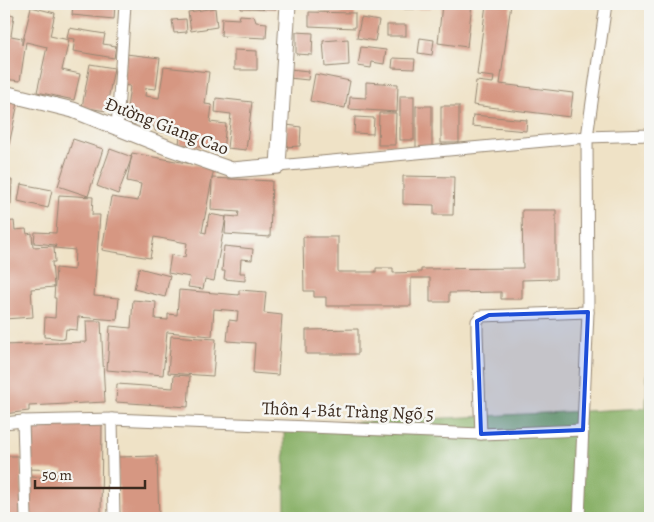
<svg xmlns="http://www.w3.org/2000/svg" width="654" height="522" font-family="Alegreya,serif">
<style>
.forest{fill:#89b167;stroke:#626e42}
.building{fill:#d69782}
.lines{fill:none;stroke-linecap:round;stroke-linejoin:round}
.minor-casing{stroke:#958672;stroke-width:13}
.tertiary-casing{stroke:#958672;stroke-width:17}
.minor{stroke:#fff;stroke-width:11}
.tertiary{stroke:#fff;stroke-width:15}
.marked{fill:#1d4ed8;fill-opacity:0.2;stroke:#1d4ed8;stroke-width:4;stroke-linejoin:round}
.labels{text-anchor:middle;stroke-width:5;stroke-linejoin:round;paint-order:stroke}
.street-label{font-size:18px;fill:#3b2a1e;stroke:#f6f6f2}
</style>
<rect width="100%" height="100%" fill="#f6f6f2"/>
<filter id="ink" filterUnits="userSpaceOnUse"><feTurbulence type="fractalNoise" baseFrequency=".02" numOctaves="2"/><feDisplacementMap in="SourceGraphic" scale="10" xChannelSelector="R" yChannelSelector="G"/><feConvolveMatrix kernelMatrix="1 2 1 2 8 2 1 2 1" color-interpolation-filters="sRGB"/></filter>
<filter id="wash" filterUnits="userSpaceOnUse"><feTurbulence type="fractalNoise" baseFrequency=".0096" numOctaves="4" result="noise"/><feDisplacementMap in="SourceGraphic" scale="20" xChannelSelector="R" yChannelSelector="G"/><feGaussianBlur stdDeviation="1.12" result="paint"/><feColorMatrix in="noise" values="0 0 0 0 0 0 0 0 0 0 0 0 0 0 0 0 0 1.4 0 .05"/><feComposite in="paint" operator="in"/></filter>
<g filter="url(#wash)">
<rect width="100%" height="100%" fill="#efe2c6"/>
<polygon class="forest" points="650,301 650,518 285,518 284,426 646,408"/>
<g id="blocks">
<g class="building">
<polygon points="73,4 115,4 114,19 72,15"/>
<polygon points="240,4 276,4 276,9 240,8"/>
<rect x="380" y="4" width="51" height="5"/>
<polygon points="442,4 472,4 467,47 438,43"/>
<polygon points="486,4 511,4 500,84 573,93 570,117 473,105 476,81 493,83 494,77 477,75"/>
<polygon points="31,7 55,13 50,36 69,40 62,70 80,74 74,100 37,92 47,47 26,42 20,81 4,79 4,13 14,15 11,36 22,38 22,45"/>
<polygon points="215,8 217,27 191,31 188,12"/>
<polygon points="309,12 355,13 355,28 309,26"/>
<polygon points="240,15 254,16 256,22 267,23 266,38 221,36 222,18 239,19"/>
<polygon points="361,18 379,21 375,41 357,38"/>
<polygon points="186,19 187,32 174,33 172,20"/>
<rect x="387" y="25" width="19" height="11"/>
<polygon points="69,28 105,34 103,44 116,46 114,58 73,51 75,39 67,38"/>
<polygon points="296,32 313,33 312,55 296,54"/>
<polygon points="420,38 434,40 432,55 418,53"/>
<polygon points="348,39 349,65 325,67 323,41"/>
<polygon points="361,47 386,50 384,64 372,62 371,68 358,66"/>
<polygon points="234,50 257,51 257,70 234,70"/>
<polygon points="126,54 160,58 156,89 146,88 145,96 159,98 164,67 209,72 205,104 212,105 210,122 226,124 223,150 179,144 180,135 155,131 155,127 125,123 130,86 122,85"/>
<polygon points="393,58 415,59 414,69 392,68"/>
<polygon points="90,64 114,68 106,111 82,107"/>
<polygon points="289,69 309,71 308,80 289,78"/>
<polygon points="315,74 350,81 345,108 310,101"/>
<polygon points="366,82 398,84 397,112 349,109 350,97 366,98"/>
<rect x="400" y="96" width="14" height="44"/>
<polygon points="216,98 252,102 246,150 227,148 231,114 215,112"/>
<polygon points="4,99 18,103 7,154 4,153"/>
<rect x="416" y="106" width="16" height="42"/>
<rect x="441" y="106" width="18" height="37"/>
<polygon points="379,113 396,113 395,145 378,145"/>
<polygon points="473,115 527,120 526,131 472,126"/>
<polygon points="355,117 374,118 373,134 354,133"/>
<polygon points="287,125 301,127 300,146 285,147"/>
<polygon points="73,139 103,149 88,196 58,186"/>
<polygon points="110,149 132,157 118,194 97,186"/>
<polygon points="132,153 214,168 202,232 206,233 209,214 226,217 214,281 205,279 203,289 188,287 190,277 168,273 171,255 185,257 187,243 154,237 150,258 102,250 111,197 138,201 141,184 127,181"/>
<polygon points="403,176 454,177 453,215 434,215 434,205 403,204"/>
<polygon points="212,178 272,181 270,237 225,234 226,216 238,217 239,212 211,210"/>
<polygon points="4,180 12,180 11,205 4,205"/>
<polygon points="21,184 52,190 48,208 18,201"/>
<polygon points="59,195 93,197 92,215 100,215 94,296 119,298 117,320 78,317 77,330 66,329 65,339 44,337 45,317 55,318 56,298 54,298 56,268 74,270 75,250 55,248 56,245 34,243 35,232 56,233"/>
<polygon points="522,210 556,210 556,279 522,280 522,299 501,299 501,292 449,293 449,302 430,302 430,278 411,278 411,306 326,306 326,297 314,297 314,291 304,291 303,237 338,237 338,272 376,272 376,268 393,268 393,273 421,272 421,269 523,268"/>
<polygon points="14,221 15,230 26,229 27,234 32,233 33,247 54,246 55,262 52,262 54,287 31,289 33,317 4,319 4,222"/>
<polygon points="224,246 253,249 252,260 241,259 240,273 245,273 245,281 224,279 225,271 222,271"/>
<polygon points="139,268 170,276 165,297 134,289"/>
<polygon points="179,290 239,295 239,290 266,292 264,313 282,315 278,375 253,373 255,343 227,341 229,320 237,321 238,311 214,309 212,336 167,332 163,375 107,370 110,326 131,328 133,300 156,302 155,319 168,320 168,314 177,315"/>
<polygon points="86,321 101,321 105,402 29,406 29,411 4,414 4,345 87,342"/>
<polygon points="358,329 358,354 306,354 306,330"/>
<polygon points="171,336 216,339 213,376 168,373"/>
<polygon points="174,375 190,376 188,407 116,402 117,384 173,388"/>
<polygon points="28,423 102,423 101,518 30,518 30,477 63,478 63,470 28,469"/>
<polygon points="4,456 21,456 23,518 4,518"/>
<polygon points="157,456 159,518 120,518 117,457"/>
</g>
</g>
</g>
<g filter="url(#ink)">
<use href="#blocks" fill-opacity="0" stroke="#958672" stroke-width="1"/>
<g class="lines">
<defs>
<g id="minor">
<polyline points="117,128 125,4"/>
<polyline points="278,166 587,137 650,135"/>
<polyline points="112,419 114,518"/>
<polyline points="23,421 26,518"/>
<polyline points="4,423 23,421 112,419 481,434 583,430"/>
<polyline points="481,434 477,333 477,321 481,316 588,312"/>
<polyline points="579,518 588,312 587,137 606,4"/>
</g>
<polyline id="tertiary" points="4,93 73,110 169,148 232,170 278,166 288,4"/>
</defs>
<use href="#minor" class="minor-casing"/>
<use href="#tertiary" class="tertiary-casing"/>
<use href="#minor" class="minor"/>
<use href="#tertiary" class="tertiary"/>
</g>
</g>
<path class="marked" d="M588 312 583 430 481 434 477 321 489 315Z"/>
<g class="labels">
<g class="street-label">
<text transform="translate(167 126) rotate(21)" y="6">Đường Giang Cao</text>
<text transform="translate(348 411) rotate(2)" y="6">Thôn 4-Bát Tràng Ngõ 5</text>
</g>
</g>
<rect width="654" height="522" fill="none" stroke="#f6f6f2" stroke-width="20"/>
<path d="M35 480v8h110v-8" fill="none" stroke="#3b2a1e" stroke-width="2.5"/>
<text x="42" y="480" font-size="15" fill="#3b2a1e" stroke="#f6f6f2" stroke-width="4" paint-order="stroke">50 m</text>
</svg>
